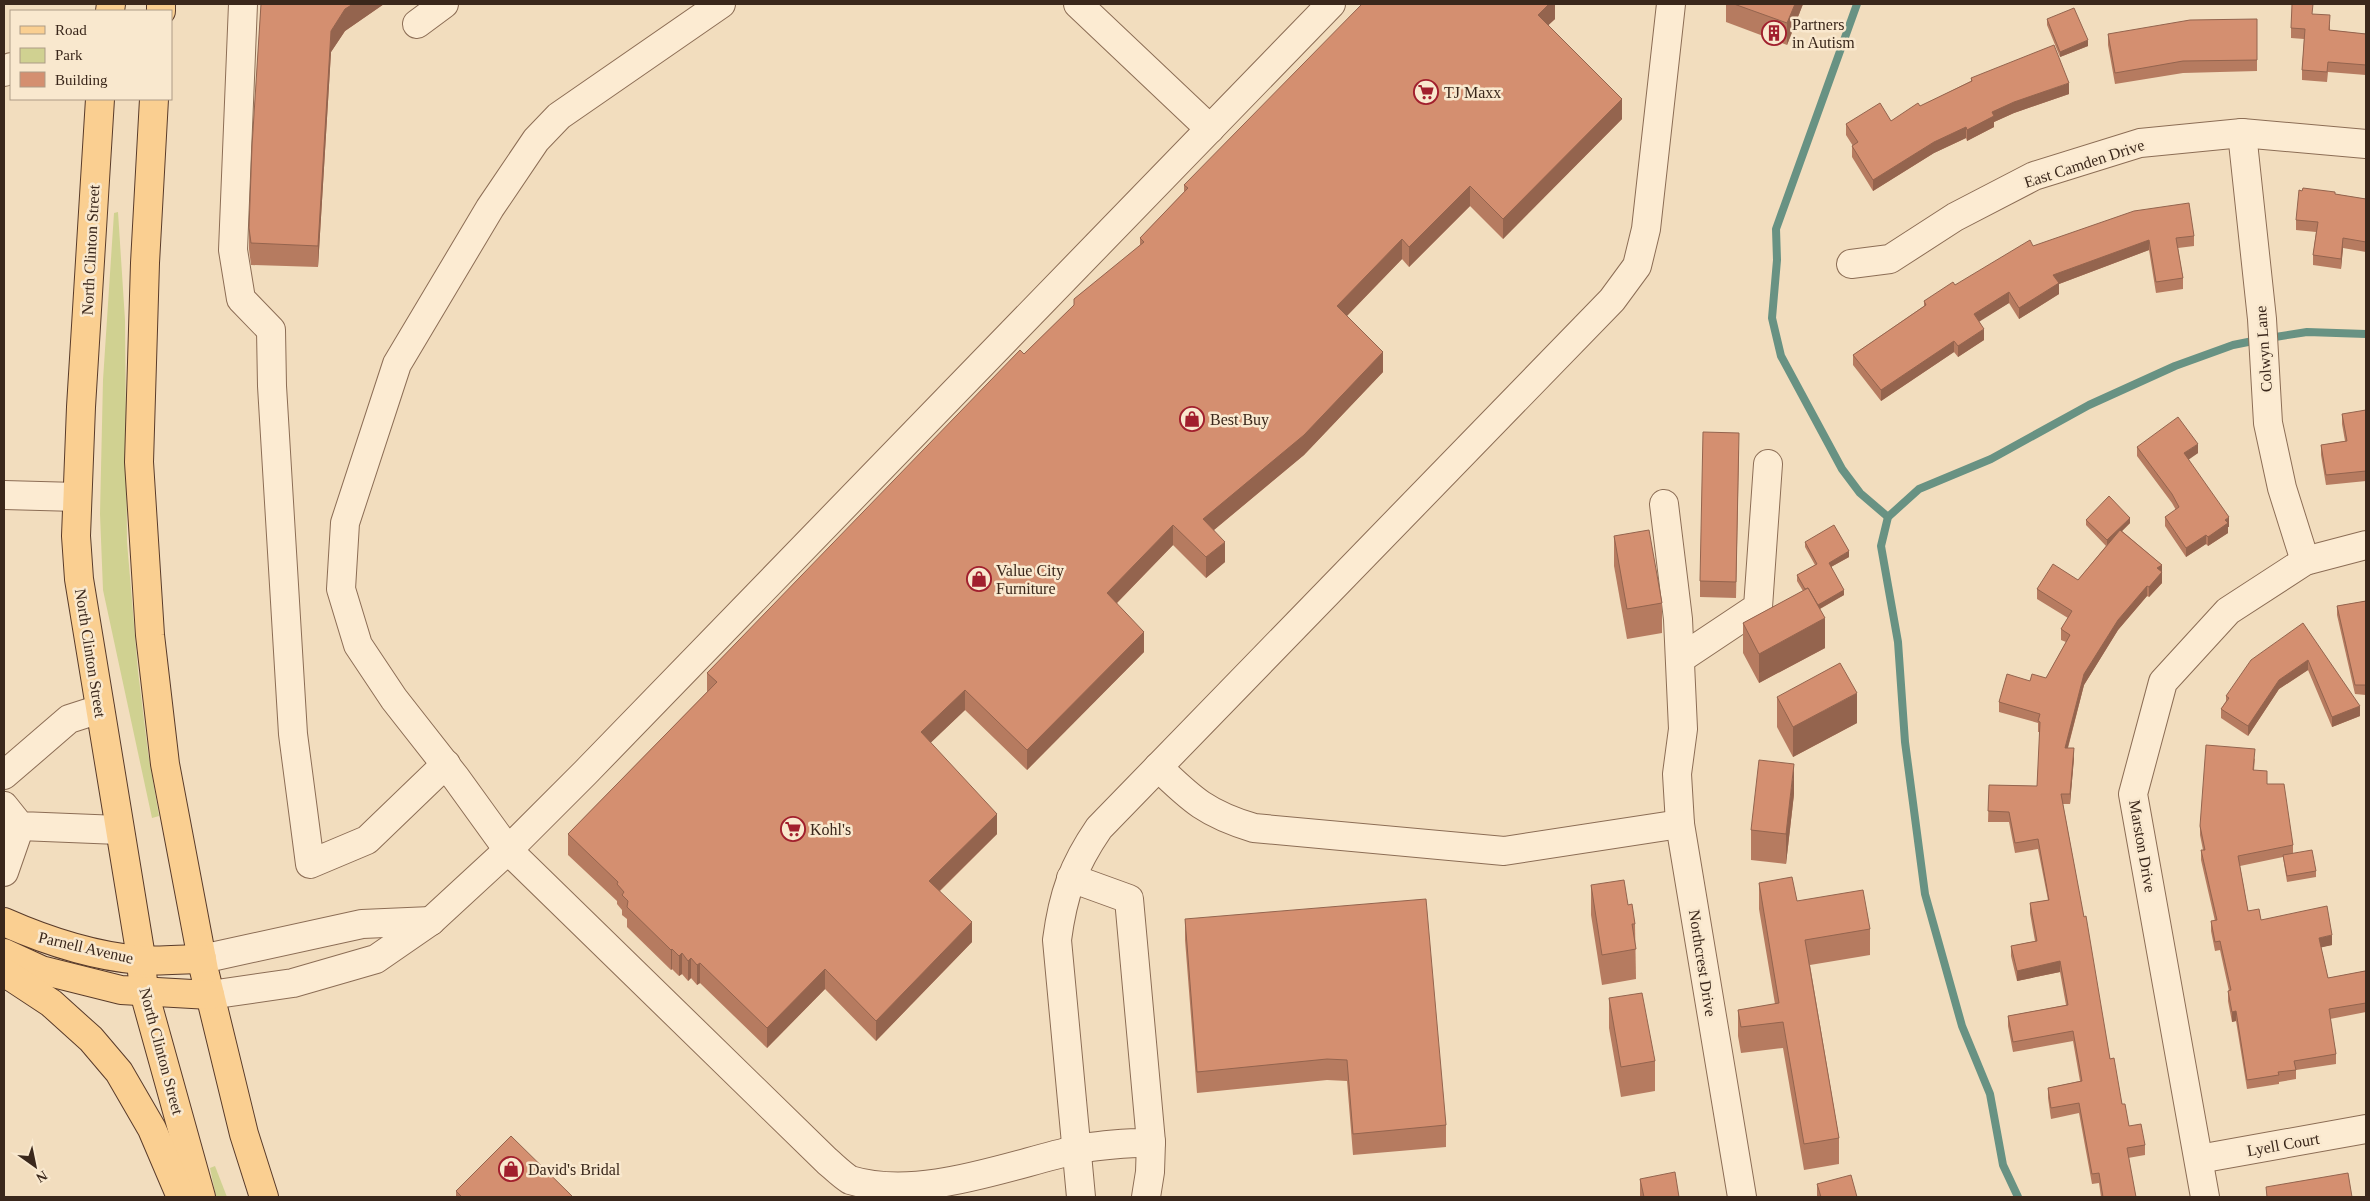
<svg xmlns="http://www.w3.org/2000/svg" width="2370" height="1201" font-family="Georgia,serif">
<style>
.green{fill:#d0d191}
.lines{fill:none;stroke-linecap:round;stroke-linejoin:round}
.stream{stroke:#689283;stroke-width:8}
.minor-casing{stroke:#8c6d55;stroke-width:30}
.major-casing{stroke:#593b2a;stroke-width:30}
.minor{stroke:#fcebd2;stroke-width:28}
.major{stroke:#facf91;stroke-width:28}
.wall{fill:#b67b60}
.shaded-wall{fill:#94644e}
.building{fill:#d48f70;stroke:#94644e}
.labels{text-anchor:middle;stroke-width:5;stroke-linejoin:round;paint-order:stroke}
.poi-label{font-size:16px;fill:#3a271b;stroke:#f9e8ce;text-anchor:start}
.street-label{font-size:16px;fill:#3a271b;stroke:#f9e8ce}
</style>
<rect width="100%" height="100%" fill="#f2ddbe"/>
<g class="green">
<polygon points="118,212 125,320 127,542 138,671 148,752 159,816 152,818 103,590 100,514 103,380 114,213"/>
<polygon points="215,1166 227,1197 216,1197 210,1168"/>
</g>
<g class="lines">
<g class="stream">
<polyline points="1857,4 1776,229 1777,260 1772,318 1781,356 1842,469 1860,493 1888,517"/>
<polyline points="2269,338 2307,332 2366,334"/>
<polyline points="2018,1197 2003,1165 1990,1094 1962,1026 1925,894 1905,742 1898,642 1881,546 1888,517 1919,489 1991,459 2089,405 2175,366 2233,345 2258,340"/>
</g>
<defs>
<g id="minor">
<polyline points="243,4 233,250 241,299 271,330 272,386 293,734 310,864 367,840 446,764"/>
<path d="M721 4 559 116 536 140 490 208 397 364 345 523 341 589 358 645 394 699 456 778 508 850 827 1161C834 1167 842 1175 850 1180 919 1201 1006 1166 1075 1150 1099 1144 1126 1144 1151 1142L1129 899 1071 878"/>
<polyline points="1078,4 1210,129"/>
<polyline points="417,24 444,4"/>
<polyline points="4,72 11,67"/>
<polyline points="2242,133 2262,319 2268,423 2282,488 2305,561"/>
<polyline points="1851,264 1890,259 1955,217 2034,176 2140,143 2242,133 2366,144"/>
<polyline points="4,495 77,497"/>
<polyline points="1664,504 1678,619 1683,729 1677,774 1680,824 1742,1197"/>
<polyline points="1680,659 1758,607 1768,464"/>
<path d="M1158 767C1192 800 1207 814 1254 828L1504 851 1680 824"/>
<polyline points="4,775 69,719 100,709"/>
<polyline points="4,806 20,826 119,830"/>
<polyline points="4,872 20,826"/>
<polyline points="202,959 362,924 431,921"/>
<polyline points="210,995 293,983 376,959 431,921 508,850 585,773 1331,4"/>
<polyline points="2199,1159 2366,1129"/>
<path d="M1081 1197 1057 940C1063 894 1073 866 1099 828L1612 300 1637 266 1646 229 1671 4"/>
<polyline points="1146,1197 1150,1172 1151,1142"/>
<polyline points="2205,1197 2133,794 2163,682 2228,611 2305,561 2366,545"/>
</g>
<g id="major">
<polyline points="110,11 111,4"/>
<polyline points="161,11 161,4"/>
<polyline points="100,99 81,407 76,536 79,579 140,951 144,992 201,1197"/>
<polyline points="154,99 145,263 139,462 150,635 165,764 204,970 244,1134 264,1197"/>
<path d="M4 922C47 941 93 956 140 960 160 962 181 959 202 959"/>
<polyline points="4,953 41,970 121,990 210,995"/>
<polyline points="4,972 51,1003 91,1039 119,1072 152,1129 181,1197"/>
</g>
</defs>
<use href="#minor" class="minor-casing"/>
<use href="#major" class="major-casing"/>
<use href="#minor" class="minor"/>
<use href="#major" class="major"/>
</g>
<g class="wall">
<polygon points="261,4 384,4 345,31 331,52 318,267 251,265 249,249 249,228"/>
<polygon points="1555,4 1555,19 1548,25 1622,119 1503,239 1470,206 1409,267 1402,259 1347,316 1383,372 1304,455 1214,530 1225,562 1206,578 1173,545 1117,603 1144,652 1027,770 965,710 930,743 997,834 940,891 972,942 876,1041 825,989 767,1048 700,983 697,985 691,978 688,981 682,974 679,976 672,969 671,970 627,927 627,919 622,915 622,910 617,904 617,901 568,855 568,834 707,692 707,673 1024,354 1074,305 1074,299 1140,246 1140,238 1184,192 1184,185"/>
<polygon points="1726,4 1803,4 1787,45 1726,22"/>
<polygon points="2313,14 2330,25 2330,30 2366,34 2366,75 2328,72 2327,82 2302,80 2302,70 2304,39 2291,38 2291,28"/>
<polygon points="2047,19 2088,46 2060,57 2047,25"/>
<polygon points="2257,19 2257,71 2183,73 2115,84 2108,45 2108,34"/>
<polygon points="1971,78 2069,94 2014,113 1994,122 1994,127 1967,141 1966,138 1934,153 1873,191 1852,157 1852,146 1853,146 1846,135 1846,124 1891,121 1971,81"/>
<polygon points="2335,194 2366,199 2366,252 2343,248 2341,269 2313,265 2313,255 2316,232 2296,230 2296,220"/>
<polygon points="2194,236 2194,246 2178,248 2183,278 2183,289 2156,293 2149,250 2059,284 2059,294 2019,319 2009,303 1979,321 1984,340 1958,357 1954,352 1881,401 1853,365 1853,355 1924,306 1924,301 2033,246"/>
<polygon points="2342,414 2366,414 2366,481 2326,485 2321,455 2321,445 2345,441 2342,424"/>
<polygon points="2137,447 2198,453 2188,459 2229,527 2228,527 2228,533 2208,546 2206,544 2186,557 2165,526 2165,517 2176,510 2172,503 2137,456"/>
<polygon points="1739,449 1736,598 1700,597 1700,581"/>
<polygon points="2086,520 2130,523 2122,531 2162,565 2162,583 2149,597 2147,596 2118,630 2084,685 2068,748 2074,758 2070,804 2063,804 2110,1059 2122,1104 2129,1126 2145,1145 2145,1155 2128,1158 2136,1197 2101,1197 2099,1183 2092,1184 2079,1113 2051,1119 2048,1098 2048,1088 2080,1081 2073,1041 2013,1052 2008,1026 2008,1016 2066,1005 2060,972 2017,981 2011,956 2011,946 2035,941 2030,913 2030,903 2048,900 2038,849 2015,853 2009,822 1988,822 1989,785 2037,786 2040,732 2038,732 2038,723 1999,712 1999,702 2030,681 2046,678 2066,642 2061,640 2061,629 2068,618 2037,599 2037,589 2078,580 2106,546 2086,525"/>
<polygon points="1614,536 1662,603 1662,633 1627,639 1614,566"/>
<polygon points="1805,542 1849,557 1831,567 1844,595 1820,609 1825,648 1759,683 1743,653 1743,623 1803,591 1797,581 1797,575 1815,565 1805,547"/>
<polygon points="2366,601 2366,695 2355,694 2337,615 2337,606"/>
<polygon points="2303,623 2360,716 2332,727 2308,670 2279,689 2248,736 2221,718 2221,709 2226,701 2226,696"/>
<polygon points="1777,697 1857,723 1793,757 1777,727"/>
<polygon points="2255,758 2254,770 2267,784 2293,845 2293,853 2316,871 2316,877 2287,882 2283,857 2240,866 2248,911 2261,920 2332,945 2321,947 2328,978 2365,971 2366,970 2366,1012 2330,1019 2336,1054 2336,1064 2296,1070 2296,1079 2279,1082 2279,1084 2247,1089 2236,1021 2232,1022 2228,1001 2228,991 2229,991 2220,950 2215,951 2211,931 2211,921 2215,921 2201,860 2201,850 2203,850 2200,835 2200,826"/>
<polygon points="1794,794 1786,864 1751,860 1751,830"/>
<polygon points="1759,883 1797,901 1870,929 1870,955 1810,965 1839,1138 1839,1164 1804,1170 1783,1048 1741,1053 1738,1036 1738,1010 1775,1004 1759,909"/>
<polygon points="1591,885 1628,905 1635,924 1636,979 1602,985 1591,915"/>
<polygon points="1185,919 1446,1125 1446,1147 1353,1155 1347,1081 1327,1080 1197,1093 1185,940"/>
<polygon points="1609,998 1655,1061 1655,1091 1621,1097 1609,1028"/>
<polygon points="1640,1179 1679,1197 1640,1197"/>
<polygon points="1817,1184 1857,1197 1817,1197"/>
<polygon points="456,1191 573,1197 456,1197"/>
</g>
<g class="shaded-wall">
<polygon points="353,4 384,4 345,31 331,52 318,267 318,246 331,31 345,9"/>
<polygon points="1549,4 1555,4 1555,19 1538,35 1538,15"/>
<polygon points="1795,4 1803,4 1787,45 1787,23"/>
<polygon points="2088,40 2088,46 2060,57 2060,52"/>
<polygon points="2069,83 2069,94 2014,113 1994,122 1994,127 1967,141 1967,130 1992,112 2014,102"/>
<polygon points="1622,99 1622,119 1503,239 1503,219"/>
<polygon points="1966,127 1966,138 1934,153 1873,191 1873,180 1934,142"/>
<polygon points="1470,186 1470,206 1409,267 1409,247"/>
<polygon points="2343,238 2343,248 2341,269 2341,259"/>
<polygon points="1402,239 1402,259 1337,326 1337,306"/>
<polygon points="2149,240 2149,250 2059,284 2059,294 2019,319 2019,308 2053,275"/>
<polygon points="2009,292 2009,303 1974,325 1974,314"/>
<polygon points="1984,329 1984,340 1958,357 1958,346"/>
<polygon points="1954,341 1954,352 1881,401 1881,390"/>
<polygon points="1383,352 1383,372 1304,455 1203,539 1203,519"/>
<polygon points="2198,444 2198,453 2184,463 2184,453"/>
<polygon points="2229,517 2229,527 2228,527 2228,533 2208,546 2208,537 2225,520"/>
<polygon points="2130,518 2130,523 2107,546 2107,540"/>
<polygon points="1173,525 1173,545 1107,613 1107,593"/>
<polygon points="2206,535 2206,544 2186,557 2186,548"/>
<polygon points="1225,542 1225,562 1206,578 1206,557"/>
<polygon points="1849,551 1849,557 1829,568 1829,563"/>
<polygon points="2162,565 2162,583 2149,597 2149,587 2157,568"/>
<polygon points="2147,586 2147,596 2118,630 2084,685 2065,758 2065,748 2084,674 2118,620"/>
<polygon points="1844,590 1844,595 1814,612 1814,606"/>
<polygon points="1825,618 1825,648 1759,683 1759,654"/>
<polygon points="1144,632 1144,652 1027,770 1027,750"/>
<polygon points="2308,660 2308,670 2279,689 2248,736 2248,726 2279,680"/>
<polygon points="965,690 965,710 921,752 921,732"/>
<polygon points="1857,693 1857,723 1793,757 1793,727"/>
<polygon points="2360,706 2360,716 2332,727 2332,717"/>
<polygon points="2074,748 2074,758 2070,804 2070,794"/>
<polygon points="1794,764 1794,794 1786,864 1786,834"/>
<polygon points="997,814 997,834 929,901 929,881"/>
<polygon points="972,922 972,942 876,1041 876,1021"/>
<polygon points="2332,935 2332,945 2319,948 2319,938"/>
<polygon points="672,949 672,969 671,970 671,950"/>
<polygon points="682,953 682,974 679,976 679,956"/>
<polygon points="691,958 691,978 688,981 688,961"/>
<polygon points="2060,961 2060,972 2017,981 2017,971"/>
<polygon points="700,963 700,983 697,985 697,965"/>
<polygon points="825,969 825,989 767,1048 767,1028"/>
<polygon points="2236,1011 2236,1021 2232,1022 2232,1012"/>
</g>
<g class="building">
<polygon points="261,4 353,4 345,9 331,31 318,246 251,243 249,228 252,146"/>
<polygon points="1362,4 1549,4 1538,15 1622,99 1503,219 1470,186 1409,247 1402,239 1337,306 1383,352 1304,435 1203,519 1225,542 1206,557 1173,525 1107,593 1144,632 1027,750 965,690 921,732 997,814 929,881 972,922 876,1021 825,969 767,1028 700,963 697,965 691,958 688,961 682,953 679,956 672,949 671,950 627,907 628,901 622,895 624,892 617,884 618,882 568,834 717,682 707,673 1020,350 1024,354 1074,305 1074,299 1144,242 1140,238 1188,188 1184,185"/>
<polygon points="1734,4 1795,4 1787,23"/>
<polygon points="2292,4 2313,4 2312,14 2330,15 2329,30 2366,34 2366,65 2328,62 2327,72 2302,70 2305,29 2291,28"/>
<polygon points="2074,8 2088,40 2060,52 2047,19"/>
<polygon points="2257,19 2257,60 2183,61 2115,73 2108,34 2190,20"/>
<polygon points="2054,45 2069,83 2014,102 1992,112 1994,116 1967,130 1966,127 1934,142 1873,180 1852,146 1858,142 1846,124 1880,103 1891,121 1918,103 1920,106 1972,81 1971,78"/>
<polygon points="2303,188 2335,192 2335,194 2366,199 2366,242 2343,238 2341,259 2313,255 2318,222 2296,220 2299,190 2302,191"/>
<polygon points="2189,203 2194,236 2176,238 2183,278 2156,282 2149,240 2053,275 2059,283 2019,308 2009,292 1974,314 1984,329 1958,346 1954,341 1881,390 1853,355 1926,305 1924,301 1953,282 1955,285 2030,240 2033,246 2134,211"/>
<polygon points="2366,410 2366,471 2326,475 2321,445 2347,441 2342,414"/>
<polygon points="2178,417 2198,444 2184,453 2229,517 2225,520 2228,523 2208,537 2206,535 2186,548 2165,517 2179,507 2172,494 2137,447"/>
<polygon points="1703,432 1739,433 1736,582 1700,581"/>
<polygon points="2109,496 2130,518 2107,540 2086,520"/>
<polygon points="1834,525 1849,551 1829,563 1844,590 1818,605 1808,588 1805,589 1797,575 1817,564 1805,542"/>
<polygon points="1649,530 1662,603 1627,609 1614,536"/>
<polygon points="2120,530 2162,565 2157,568 2162,572 2149,587 2147,586 2118,620 2084,674 2065,748 2074,748 2070,794 2061,794 2084,917 2086,916 2110,1059 2114,1058 2122,1104 2125,1104 2129,1126 2141,1124 2145,1145 2127,1148 2136,1197 2103,1197 2099,1173 2092,1174 2079,1103 2051,1108 2048,1088 2082,1081 2073,1031 2013,1042 2008,1016 2068,1005 2060,961 2017,971 2011,946 2037,941 2030,903 2049,900 2038,839 2015,843 2009,812 1988,811 1989,785 2037,786 2040,722 2038,721 2040,714 1999,702 2007,674 2030,681 2032,674 2046,678 2070,635 2061,629 2072,611 2037,589 2053,564 2078,580"/>
<polygon points="1808,588 1825,618 1759,654 1743,623"/>
<polygon points="2366,601 2366,685 2355,685 2337,606"/>
<polygon points="2303,623 2360,706 2332,717 2308,660 2279,680 2248,726 2221,709 2229,698 2226,696 2251,660"/>
<polygon points="1840,663 1857,693 1793,727 1777,697"/>
<polygon points="2206,745 2255,749 2253,770 2267,771 2267,784 2284,784 2293,845 2238,856 2248,911 2259,909 2261,920 2327,906 2332,935 2319,938 2328,978 2365,971 2366,970 2366,1003 2329,1009 2336,1054 2294,1061 2296,1070 2278,1072 2279,1075 2247,1080 2236,1011 2232,1012 2228,991 2231,990 2220,941 2215,942 2211,921 2217,920 2201,850 2205,850 2200,826"/>
<polygon points="1759,760 1794,764 1786,834 1751,830"/>
<polygon points="2312,850 2316,871 2287,876 2283,855"/>
<polygon points="1792,877 1797,901 1863,890 1870,929 1805,940 1839,1138 1804,1144 1783,1022 1741,1027 1738,1010 1779,1003 1759,883"/>
<polygon points="1624,880 1628,905 1632,904 1635,924 1632,924 1636,949 1602,955 1591,885"/>
<polygon points="1426,899 1446,1125 1353,1134 1347,1060 1327,1059 1197,1072 1185,919"/>
<polygon points="1642,993 1655,1061 1621,1067 1609,998"/>
<polygon points="511,1136 573,1197 462,1197 456,1191"/>
<polygon points="1675,1172 1679,1197 1644,1197 1640,1179"/>
<polygon points="2348,1173 2352,1197 2267,1197 2266,1187"/>
<polygon points="1851,1175 1857,1197 1821,1197 1817,1184"/>
</g>
<defs>
<symbol id="building-ring" viewBox="-11 -11 22 22"><circle r="9.5" fill="#f9e8ce" stroke="#a11f2d" stroke-width="1.5"/><path d="M-4-6H4V6H1V3H-1V6H-4ZM-2.5-4.3h1.7v1.8h-1.7ZM.8-4.3h1.7v1.8H.8ZM-2.5-1h1.7V.8h-1.7ZM.8-1h1.7V.8H.8Z" fill="#a11f2d"/></symbol>
<symbol id="supermarket-ring" viewBox="-11 -11 22 22"><circle r="9.5" fill="#f9e8ce" stroke="#a11f2d" stroke-width="1.5"/><path d="M-6-5.5h2.5l.6 2H6L4.5 2H-2.5L-4.4-4H-6ZM-1.5 3.2a1.3 1.3 0 1 0 .1 0ZM3 3.2a1.3 1.3 0 1 0 .1 0Z" fill="#a11f2d"/></symbol>
<symbol id="shop-ring" viewBox="-11 -11 22 22"><circle r="9.5" fill="#f9e8ce" stroke="#a11f2d" stroke-width="1.5"/><path d="M-5-2.5h2.3a2.7 3.5 0 0 1 5.4 0H5L5.5 6h-11ZM-1.5-2.5h3a1.5 2.3 0 0 0-3 0Z" fill="#a11f2d"/></symbol>
</defs>
<g fill-rule="evenodd">
<use href="#building-ring" x="1760" y="19" width="28" height="28"/>
<use href="#supermarket-ring" x="1412" y="78" width="28" height="28"/>
<use href="#shop-ring" x="1178" y="405" width="28" height="28"/>
<use href="#shop-ring" x="965" y="565" width="28" height="28"/>
<use href="#supermarket-ring" x="779" y="815" width="28" height="28"/>
<use href="#shop-ring" x="497" y="1155" width="28" height="28"/>
</g>
<g class="labels">
<g class="poi-label">
<text x="1792" y="30">Partners<tspan x="1792" dy="18">in Autism</tspan></text>
<text x="1444" y="98">TJ Maxx</text>
<text x="1210" y="425">Best Buy</text>
<text x="996" y="576">Value City<tspan x="996" dy="18">Furniture</tspan></text>
<text x="810" y="835">Kohl's</text>
<text x="528" y="1175">David's Bridal</text>
</g>
<g class="street-label">
<text transform="translate(2084 163) rotate(-18)" y="6">East Camden Drive</text>
<text transform="translate(90 250) rotate(-87)" y="6">North Clinton Street</text>
<text transform="translate(2263 349) rotate(-94)" y="6">Colwyn Lane</text>
<text transform="translate(91 653) rotate(81)" y="6">North Clinton Street</text>
<text transform="translate(2143 846) rotate(80)" y="6">Marston Drive</text>
<text transform="translate(86 947) rotate(13)" y="6">Parnell Avenue</text>
<text transform="translate(1703 963) rotate(81)" y="6">Northcrest Drive</text>
<text transform="translate(162 1051) rotate(75)" y="6">North Clinton Street</text>
<text transform="translate(2283 1144) rotate(-10)" y="6">Lyell Court</text>
</g>
</g>
<rect width="2370" height="1201" fill="none" stroke="#3a271b" stroke-width="10"/>
<rect x="10" y="10" width="162" height="90" fill="#f9e8ce" stroke="#ad9b86"/>
<rect x="20" y="26" width="25" height="8" fill="#facf91" stroke="#ad9b86"/>
<text x="55" y="35" font-size="15" fill="#3a271b">Road</text>
<rect x="20" y="48" width="25" height="15" fill="#d0d191" stroke="#ad9b86"/>
<text x="55" y="60" font-size="15" fill="#3a271b">Park</text>
<rect x="20" y="72" width="25" height="15" fill="#d48f70" stroke="#ad9b86"/>
<text x="55" y="85" font-size="15" fill="#3a271b">Building</text>
<g transform="translate(35 1166) rotate(147)" stroke="#f9e8ce" stroke-width="4" paint-order="stroke">
<path d="M0-4L9 19L0 12L-9 19Z" fill="#3a271b"/>
<text y="-8" font-size="14" font-weight="bold" text-anchor="middle" fill="#3a271b">N</text>
</g>
</svg>
